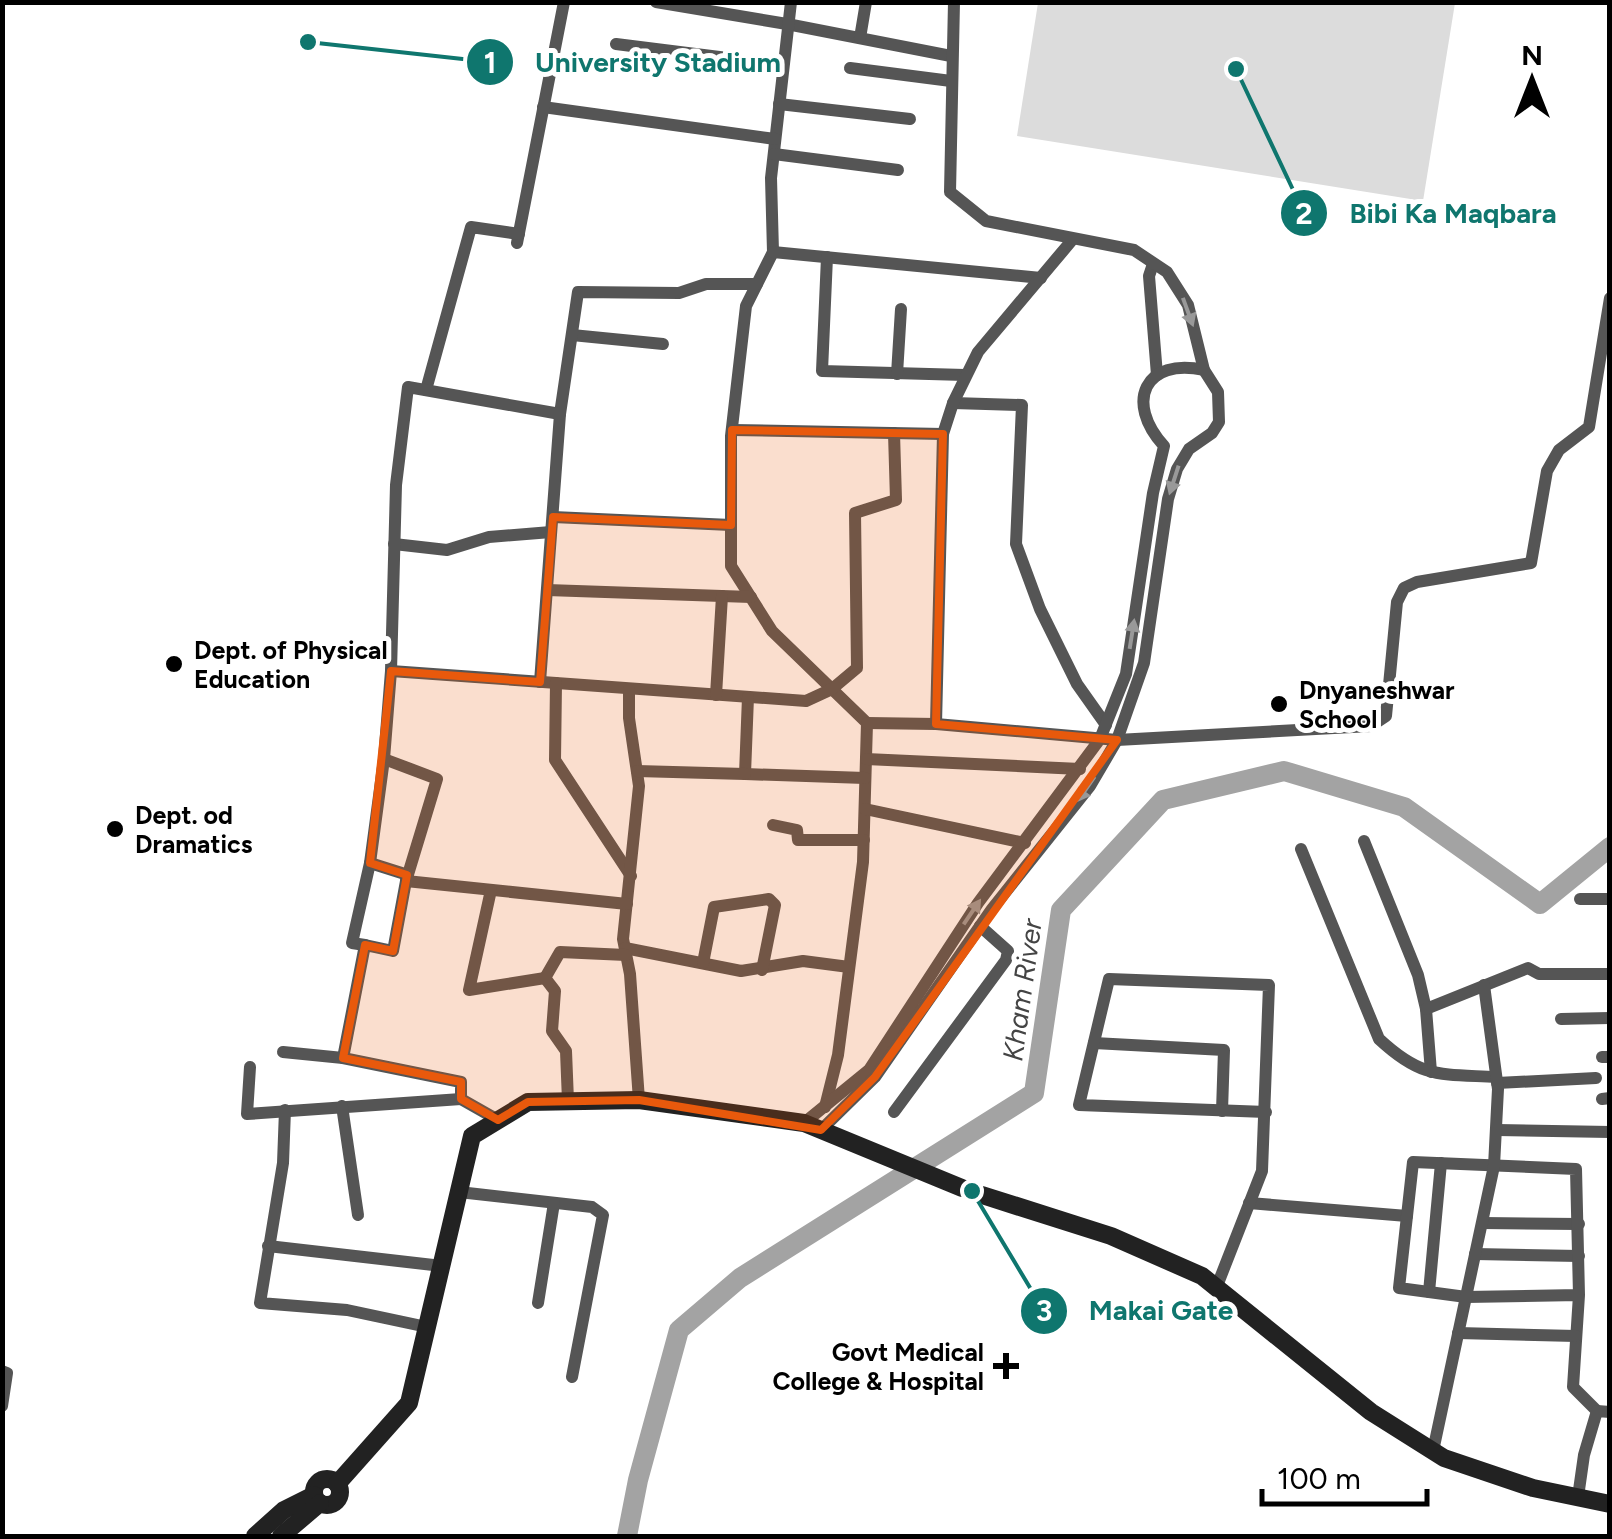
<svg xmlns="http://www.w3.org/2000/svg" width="1612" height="1539" font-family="Figtree,sans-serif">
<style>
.green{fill:#dcdcdc}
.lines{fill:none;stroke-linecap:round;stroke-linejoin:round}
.river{stroke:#a3a3a3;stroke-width:20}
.street{stroke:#555;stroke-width:12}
.secondary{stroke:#222;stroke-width:18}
.oneway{fill:#999}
.marked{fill:#e8590c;fill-opacity:0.2;stroke:#e8590c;stroke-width:8;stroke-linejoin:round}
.poi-dot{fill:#000;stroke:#fff;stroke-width:4}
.labels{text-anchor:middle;stroke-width:10;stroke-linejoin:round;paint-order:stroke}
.poi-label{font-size:25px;font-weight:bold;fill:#000;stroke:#fff;text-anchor:start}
.water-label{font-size:28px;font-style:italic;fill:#444;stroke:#fff}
.leader{fill:none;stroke:#0f766e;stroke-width:4}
.callout-dot{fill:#0f766e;stroke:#fff;stroke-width:4}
.mark-label{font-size:30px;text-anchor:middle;font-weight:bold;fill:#fff}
.callout-label{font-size:28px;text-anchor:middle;font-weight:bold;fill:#0f766e;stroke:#fff;stroke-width:10;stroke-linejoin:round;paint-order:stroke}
</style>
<rect width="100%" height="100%" fill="#fff"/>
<polygon class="green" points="1038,3 1455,3 1423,201 1017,136"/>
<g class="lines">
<polyline class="river" points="627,1536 638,1480 679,1330 740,1278 1034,1093 1061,910 1163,800 1284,771 1404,807 1540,904 1610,847"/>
<g class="street">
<polyline points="656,2 787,24 951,56"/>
<polyline points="791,2 771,178 773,252 746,306 731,436 731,566 772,631 867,723 863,862 838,1055 825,1107"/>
<polyline points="860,38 866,2"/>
<polyline points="616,44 783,65"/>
<polyline points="850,68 951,81"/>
<polyline points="779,104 910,119"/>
<polyline points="543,107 775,139"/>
<polyline points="774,154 898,170"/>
<polyline points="517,243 564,2"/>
<polyline points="773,252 1041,278"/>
<polyline points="827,257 822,371 965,375"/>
<polyline points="1153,264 1149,276 1157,375"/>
<polyline points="572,335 663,344"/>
<polyline points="897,374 901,309"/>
<polyline points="426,390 471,227 519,234"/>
<polyline points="953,403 1022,405 1016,544 1040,609 1077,684 1106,725"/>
<polyline points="732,430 943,434"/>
<polyline points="553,517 731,525"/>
<polyline points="394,544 447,550 489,537 551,532"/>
<polyline points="547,590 751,597"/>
<polyline points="391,671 806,701 832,689 857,668 855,513 896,500 894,433"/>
<polyline points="540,682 560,414 578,292 679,293 706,284 757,284"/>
<polyline points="556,683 555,760 631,876"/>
<polyline points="629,689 629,718 639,786 623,939 630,974 639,1100"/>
<polyline points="716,695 722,596"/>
<polyline points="748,697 745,774 865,778"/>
<polyline points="867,723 936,724 1117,740 1371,726 1386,716 1397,602 1404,588 1417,582 1531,563 1547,471 1559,450 1589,427 1610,298"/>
<polyline points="936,724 943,434 953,403 978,352 1073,239"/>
<polyline points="384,759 437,779 406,881 393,951 365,945 343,1058 461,1082 461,1099 498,1120"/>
<polyline points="866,759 1080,769"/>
<polyline points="637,771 745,774"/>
<polyline points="865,809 1025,843"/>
<polyline points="773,825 797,830 798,840 864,840"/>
<polyline points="1364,841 1418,975 1426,1009 1431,1072"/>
<path d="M1301 849 1379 1039C1422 1079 1440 1074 1496 1077"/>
<polyline points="370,863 384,759 391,671 396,485 408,387 560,414"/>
<polyline points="406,881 627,904"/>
<polyline points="491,890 469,990 545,978"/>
<polyline points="1580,899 1610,899"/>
<polyline points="365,945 352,943 370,863 408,875"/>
<polyline points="625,948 741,971 803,961 849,967"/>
<polyline points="703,963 714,907 769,899 775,905 762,970"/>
<polyline points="1426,1009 1528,968 1539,974 1610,974"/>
<polyline points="1561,1019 1610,1018"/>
<polyline points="1094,1043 1224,1050 1222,1111"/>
<polyline points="283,1052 343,1058"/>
<polyline points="1602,1057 1610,1057"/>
<polyline points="250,1067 247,1114 461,1099"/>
<polyline points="1497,1083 1596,1078"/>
<polyline points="1602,1099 1610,1098"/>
<polyline points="568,1101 566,1051 552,1031 555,991 545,978 560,952 626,955"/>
<polyline points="342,1106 358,1215"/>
<polyline points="285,1110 283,1163 260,1303 347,1310 427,1327"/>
<polyline points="894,1112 1006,960 1008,951 980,926"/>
<path d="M804 1123 869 1070 978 903 1100 739 1126 674 1153 493 1164 446C1124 402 1145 357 1204 370"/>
<polyline points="821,1130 875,1077 992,909 1090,786 1117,740 1144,663 1168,499 1177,469 1189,449 1212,433 1219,422 1218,392 1204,370 1188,305 1167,272 1134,250 986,221 950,192 954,2"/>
<polyline points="1497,1130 1610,1132"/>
<polyline points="459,1192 592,1207 603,1215 572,1377"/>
<polyline points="1249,1203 1407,1216"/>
<polyline points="1483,1223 1579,1224"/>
<polyline points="268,1246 442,1266"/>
<polyline points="1475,1254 1579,1256"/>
<polyline points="1217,1286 1262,1171 1269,985 1109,979 1079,1105 1266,1112"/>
<polyline points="1429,1292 1441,1163"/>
<polyline points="1579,1295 1466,1297 1399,1288 1413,1162 1576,1169 1579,1295 1573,1387 1597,1411"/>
<polyline points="538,1303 554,1203"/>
<polyline points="1458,1333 1576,1336"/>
<polyline points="2,1371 7,1373 2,1406"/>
<polyline points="1433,1451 1494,1166 1498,1089 1484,985"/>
<polyline points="1578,1497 1584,1455 1597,1411 1610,1412"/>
</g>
<g class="secondary">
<polyline points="982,1195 1111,1236 1202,1276 1371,1412 1444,1458 1533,1488 1610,1504"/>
<circle cx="327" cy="1492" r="13"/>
<polyline points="337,1484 409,1403 472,1136 528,1102 639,1100 804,1123 962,1188"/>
<polyline points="255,1536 284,1510 314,1495"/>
<polyline points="281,1536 320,1503"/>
</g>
</g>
<defs><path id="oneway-solid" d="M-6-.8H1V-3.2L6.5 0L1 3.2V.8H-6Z" transform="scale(2.5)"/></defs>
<g class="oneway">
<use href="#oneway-solid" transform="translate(1188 312) rotate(70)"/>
<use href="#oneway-solid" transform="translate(1174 480) rotate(108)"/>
<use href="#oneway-solid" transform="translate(1132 634) rotate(-81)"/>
<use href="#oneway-solid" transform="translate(1086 789) rotate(125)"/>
<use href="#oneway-solid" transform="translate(972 912) rotate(-56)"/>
</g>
<path class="marked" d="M732 430 943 434 936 724 1117 740 875 1077 821 1130 639 1100 528 1102 498 1120 461 1099V1082L343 1058 365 945 393 951 407 875 370 863 391 671 540 682 553 517 731 525Z"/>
<g class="poi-dot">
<circle cx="174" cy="664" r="10"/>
<circle cx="1279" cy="704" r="10"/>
<circle cx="115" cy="829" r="10"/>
<path d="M1001 1351h10v10h10v10h-10v10h-10v-10h-10v-10h10z"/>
</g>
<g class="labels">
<g class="poi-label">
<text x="194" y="659">Dept. of Physical<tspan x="194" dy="29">Education</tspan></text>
<text x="1299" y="699">Dnyaneshwar<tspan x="1299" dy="29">School</tspan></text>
<text x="135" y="824">Dept. od<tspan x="135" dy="29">Dramatics</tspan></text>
<text x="984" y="1361" text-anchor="end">Govt Medical<tspan x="984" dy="29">College &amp; Hospital</tspan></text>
</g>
<g class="water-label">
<text transform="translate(1022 990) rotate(-82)" y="10">Kham River</text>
</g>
</g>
<path class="leader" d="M308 42L490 62M1236 69L1304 213M972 1191L1044 1311"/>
<g class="callout-dot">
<circle cx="308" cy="42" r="10"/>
<circle cx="1236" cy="69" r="10"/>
<circle cx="972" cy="1191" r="10"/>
<circle cx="490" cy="62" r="25"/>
<circle cx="1304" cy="213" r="25"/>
<circle cx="1044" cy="1311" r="25"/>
</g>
<g class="mark-label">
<text x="490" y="73">1</text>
<text x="1304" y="224">2</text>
<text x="1044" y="1321">3</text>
</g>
<g class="callout-label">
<text x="658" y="72">University Stadium</text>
<text x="1453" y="223">Bibi Ka Maqbara</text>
<text x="1161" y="1320">Makai Gate</text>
</g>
<rect width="1612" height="1539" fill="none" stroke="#000000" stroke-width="10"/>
<g transform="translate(1532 80)" stroke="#ffffff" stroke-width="8" paint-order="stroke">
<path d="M0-8L18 38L0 25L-18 38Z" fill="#000000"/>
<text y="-15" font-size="28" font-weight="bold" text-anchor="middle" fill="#000000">N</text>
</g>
<path d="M1262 1489v15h165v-15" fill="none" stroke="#000000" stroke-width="5"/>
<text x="1277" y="1489" font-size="30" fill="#000000" stroke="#ffffff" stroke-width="8" paint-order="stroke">100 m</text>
</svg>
